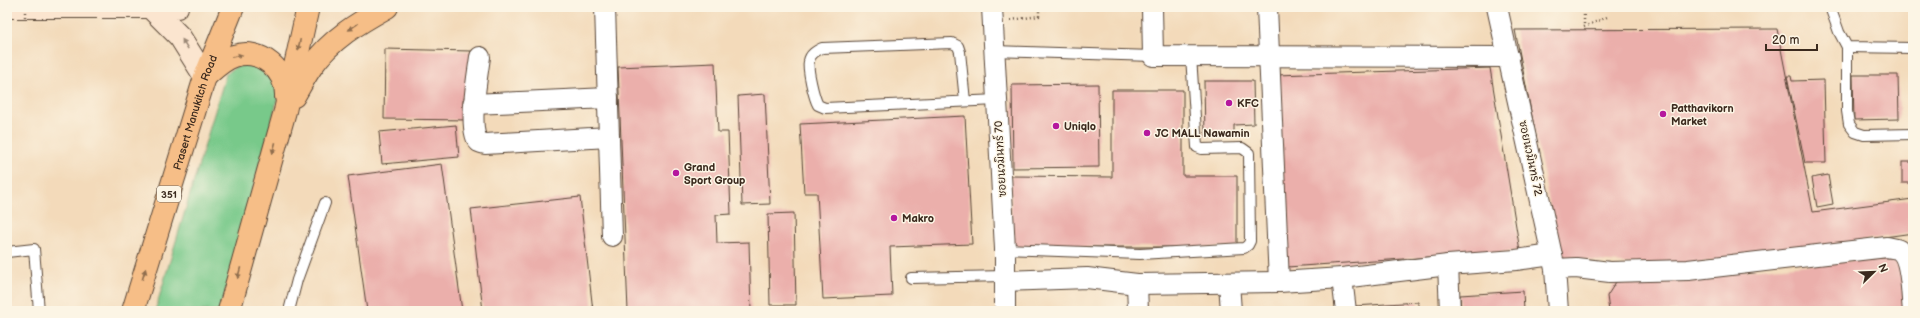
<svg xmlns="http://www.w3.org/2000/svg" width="1920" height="318" font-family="'Balsamiq Sans','Playpen Sans Thai',sans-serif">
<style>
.green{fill:#78c98a;stroke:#5a7a54}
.building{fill:#ebafab}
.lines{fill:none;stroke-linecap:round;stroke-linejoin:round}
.lane-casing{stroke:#574435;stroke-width:12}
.street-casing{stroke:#574435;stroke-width:22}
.secondary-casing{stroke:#574435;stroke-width:24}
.primary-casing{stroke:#574435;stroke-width:24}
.path{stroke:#574435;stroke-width:2.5;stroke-dasharray:1 3;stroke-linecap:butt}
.lane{stroke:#fff;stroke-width:10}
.street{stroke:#fff;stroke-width:20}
.secondary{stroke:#fbe5cf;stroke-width:22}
.primary{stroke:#f6be87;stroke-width:22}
.path-bridge{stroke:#574435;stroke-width:2.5;stroke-dasharray:1 3;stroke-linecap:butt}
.oneway{fill:#8f6d4d}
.oneway2{fill:#9b8876}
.poi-dot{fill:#b5179e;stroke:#fcf5e5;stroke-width:1.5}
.labels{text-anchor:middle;stroke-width:3;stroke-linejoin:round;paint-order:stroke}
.shield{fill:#fcf5e5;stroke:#75675a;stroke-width:1}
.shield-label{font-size:10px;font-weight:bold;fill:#3b2a1e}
.poi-label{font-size:11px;font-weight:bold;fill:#3b2a1e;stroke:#fcf5e5;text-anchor:start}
.street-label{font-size:11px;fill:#3b2a1e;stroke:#fcf5e5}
</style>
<rect width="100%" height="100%" fill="#fcf5e5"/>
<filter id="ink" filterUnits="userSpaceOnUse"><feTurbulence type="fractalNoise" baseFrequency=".025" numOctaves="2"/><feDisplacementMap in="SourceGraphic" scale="8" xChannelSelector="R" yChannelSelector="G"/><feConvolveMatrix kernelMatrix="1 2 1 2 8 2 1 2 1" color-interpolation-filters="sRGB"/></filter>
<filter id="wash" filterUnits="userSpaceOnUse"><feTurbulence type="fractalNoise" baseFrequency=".012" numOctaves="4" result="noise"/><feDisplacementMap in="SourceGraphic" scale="16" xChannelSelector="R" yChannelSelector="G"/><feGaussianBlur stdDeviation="0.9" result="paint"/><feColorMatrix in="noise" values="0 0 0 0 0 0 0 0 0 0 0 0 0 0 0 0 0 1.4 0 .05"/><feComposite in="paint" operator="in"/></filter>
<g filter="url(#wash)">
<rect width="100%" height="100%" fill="#f3daba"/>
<polygon class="green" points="240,64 266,67 280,90 220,311 155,311 226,74"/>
<g id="blocks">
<g class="building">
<polygon points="1777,29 1813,212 1913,199 1913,233 1670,267 1560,258 1515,30"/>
<polygon points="385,49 471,51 470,120 384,119"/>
<polygon points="715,63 718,132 728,132 731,214 716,215 717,243 749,242 751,311 628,311 618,67"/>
<polygon points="1490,68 1520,251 1287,267 1276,75"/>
<polygon points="1853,75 1898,75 1899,119 1854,120"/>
<polygon points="1787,76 1791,76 1792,81 1824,80 1826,163 1805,163"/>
<polygon points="1204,81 1253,81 1254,124 1234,125 1234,136 1205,136"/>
<polygon points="1098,84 1099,167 1013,168 1012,85"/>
<polygon points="1112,90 1183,90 1183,176 1237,176 1237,247 1011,247 1011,176 1112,177"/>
<polygon points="765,94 770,204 742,205 738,96"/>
<polygon points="965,116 972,244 890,247 892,296 823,299 817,193 804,193 800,124"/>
<polygon points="456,125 459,157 382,164 379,132"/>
<rect x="1902" y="162" width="11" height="21"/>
<polygon points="442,164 462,311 367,311 348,176"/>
<polygon points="1828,175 1833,204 1817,207 1812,178"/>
<polygon points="580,197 593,311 483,311 471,209"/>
<polygon points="794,213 796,305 770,305 768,214"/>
<polygon points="1913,257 1913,311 1609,311 1607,296 1616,282 1882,258"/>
<polygon points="1523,291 1524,311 1461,311 1460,295"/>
<polygon points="1418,302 1418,311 1355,311 1355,306"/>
</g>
</g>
</g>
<g filter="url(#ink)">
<use href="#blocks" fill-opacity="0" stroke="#574435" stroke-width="1"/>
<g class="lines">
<defs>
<g id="lane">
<polyline points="1830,7 1839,32 1847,47 1913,48"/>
<polyline points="1847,47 1847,111 1849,124 1855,132 1864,135 1913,134"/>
<polyline points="995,51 1153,56"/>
<path d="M965 101 960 52 958 46 952 43 822 48C816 51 810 54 809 61 807 69 814 98 818 105L825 108 997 100"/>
<polyline points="1005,249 1140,254 1244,248 1248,245 1250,241 1249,153 1242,148 1202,149 1197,147 1191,56"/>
<polyline points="7,252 34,249 39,311"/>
<polyline points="911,278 1005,276"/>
<polyline points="289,311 297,280 325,203"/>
</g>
<g id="street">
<polyline points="605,7 612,236"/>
<polyline points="992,7 1005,249 1005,311"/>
<polyline points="1152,7 1153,56 1509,57"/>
<polyline points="1267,7 1279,282"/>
<polyline points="1497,7 1555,269 1558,311"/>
<path d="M480 57C478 72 467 132 479 142 479 142 484 144 485 144L609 137"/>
<polyline points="473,104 608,98"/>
<polyline points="1448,265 1450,311"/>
<path d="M1555 269 1576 268 1610 272 1688 270 1887 247C1891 248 1896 248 1899 250 1912 258 1911 297 1913 311"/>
<polyline points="1342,278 1346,311"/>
<polyline points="1005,281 1087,278 1137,284 1279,282 1342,278 1448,265 1516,260 1552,255"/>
<polyline points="1229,283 1231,311"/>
<polyline points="1137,284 1138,311"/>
</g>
<g id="secondary">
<polyline points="7,7 177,7"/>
<polyline points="151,8 180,37 205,77"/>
</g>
<g id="primary">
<path d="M206 76C215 68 222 60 234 56 261 47 287 71 286 97"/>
<path d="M294 96C300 86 305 76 312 66 331 39 358 23 387 7"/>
<path id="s1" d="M133 311 205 77 233 7"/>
<polyline points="229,311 285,111 308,7"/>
</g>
</defs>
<use href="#lane" class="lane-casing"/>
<use href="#street" class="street-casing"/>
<use href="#secondary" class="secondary-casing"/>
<use href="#primary" class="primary-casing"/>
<g class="path">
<polyline points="1584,7 1584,27 1607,17"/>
<polyline points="1011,20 1039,16 1039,7"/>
</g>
<use href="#lane" class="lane"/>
<use href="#street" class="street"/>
<use href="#secondary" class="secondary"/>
<use href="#primary" class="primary"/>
<polyline class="path-bridge" points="25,17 25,7"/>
</g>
<defs><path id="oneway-solid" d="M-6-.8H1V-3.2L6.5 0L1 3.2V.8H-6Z"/></defs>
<g class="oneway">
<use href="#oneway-solid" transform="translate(353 27) rotate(146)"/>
<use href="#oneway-solid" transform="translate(299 45) rotate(103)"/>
<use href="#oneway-solid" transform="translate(237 56) rotate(-11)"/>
<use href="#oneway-solid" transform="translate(274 148) rotate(105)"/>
<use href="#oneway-solid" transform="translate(239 273) rotate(105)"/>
<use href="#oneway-solid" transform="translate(144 274) rotate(-73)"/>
</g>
<use class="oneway2" href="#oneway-solid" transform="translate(185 44) rotate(-122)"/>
</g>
<g class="poi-dot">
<circle cx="1229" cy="103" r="4"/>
<circle cx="1663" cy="114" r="4"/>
<circle cx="1056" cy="126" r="4"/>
<circle cx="1147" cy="133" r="4"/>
<circle cx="676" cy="173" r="4"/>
<circle cx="894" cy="218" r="4"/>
</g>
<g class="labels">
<rect class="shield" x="157" y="186" width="24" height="16" rx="3"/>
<g class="shield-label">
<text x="169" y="198">351</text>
</g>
<g class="poi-label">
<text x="1237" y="107">KFC</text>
<text x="1671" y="112">Patthavikorn<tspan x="1671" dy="13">Market</tspan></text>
<text x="1064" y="130">Uniqlo</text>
<text x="1155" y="137">JC MALL Nawamin</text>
<text x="684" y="171">Grand<tspan x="684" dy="13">Sport Group</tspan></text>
<text x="902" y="222">Makro</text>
</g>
<g class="street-label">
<text dy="4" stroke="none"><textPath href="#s1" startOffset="208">Prasert Manukitch Road</textPath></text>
<text transform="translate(1531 158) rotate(78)" y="4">ซอยนวมินทร์ 72</text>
<text transform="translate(1000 159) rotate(-93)" y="4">ซอยนวมินทร์ 70</text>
</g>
</g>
<rect width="1920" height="318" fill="none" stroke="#fcf5e5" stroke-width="24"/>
<g transform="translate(1874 272) rotate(67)" stroke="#fcf5e5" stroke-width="3" paint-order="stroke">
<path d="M0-3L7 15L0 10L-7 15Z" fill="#3b2a1e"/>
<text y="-6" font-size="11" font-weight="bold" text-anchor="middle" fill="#3b2a1e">N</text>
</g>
<path d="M1766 44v6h51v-6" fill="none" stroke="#3b2a1e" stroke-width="2"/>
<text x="1772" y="44" font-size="12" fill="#3b2a1e" stroke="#fcf5e5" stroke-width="3" paint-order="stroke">20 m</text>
</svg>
